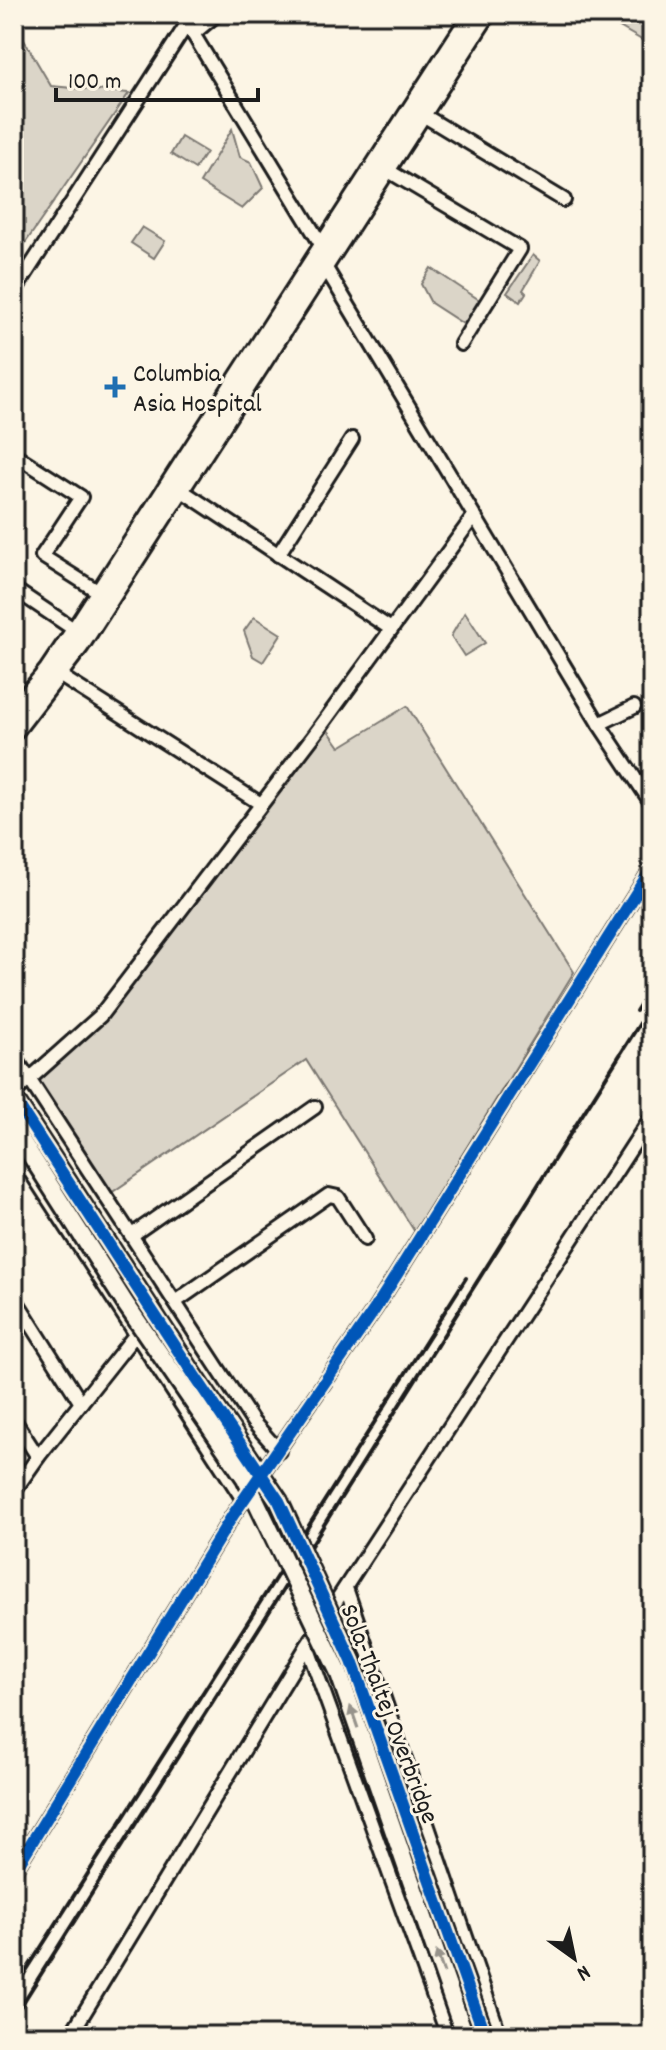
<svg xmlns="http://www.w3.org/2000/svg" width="666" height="2050" font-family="Dekko,sans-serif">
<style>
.green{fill:#dbd5c8;stroke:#7c7872;stroke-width:2}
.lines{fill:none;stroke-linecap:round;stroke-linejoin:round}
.street-casing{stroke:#1c1c1c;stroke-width:18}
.secondary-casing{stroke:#1c1c1c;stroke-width:22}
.street{stroke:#fcf5e5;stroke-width:12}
.secondary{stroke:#fcf5e5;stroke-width:16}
.rail{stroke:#1c1c1c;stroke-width:4}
.secondary-bridge-casing{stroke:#1c1c1c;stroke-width:22;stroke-linecap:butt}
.secondary-bridge{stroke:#fcf5e5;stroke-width:16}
.cycleway-casing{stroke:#fcf5e5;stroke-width:17}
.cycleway{stroke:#0057b8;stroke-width:12}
.oneway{fill:#97938b}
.poi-dot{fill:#1f6fb2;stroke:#fcf5e5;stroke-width:3}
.labels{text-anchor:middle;stroke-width:6;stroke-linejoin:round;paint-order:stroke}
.poi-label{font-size:26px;fill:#1c1c1c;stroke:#fcf5e5;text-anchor:start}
.street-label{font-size:26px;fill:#1c1c1c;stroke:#fcf5e5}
</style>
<rect width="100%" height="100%" fill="#fcf5e5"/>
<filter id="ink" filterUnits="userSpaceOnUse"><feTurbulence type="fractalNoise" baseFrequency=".0125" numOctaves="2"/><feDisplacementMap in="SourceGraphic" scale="16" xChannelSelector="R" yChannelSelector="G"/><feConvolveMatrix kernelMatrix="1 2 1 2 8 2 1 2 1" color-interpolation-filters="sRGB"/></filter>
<g filter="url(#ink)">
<g class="green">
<polygon points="617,14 640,14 652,46 611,22"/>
<polygon points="14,23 51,86 129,93 17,255 14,250"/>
<polygon points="232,129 240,157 251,162 263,188 242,209 200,183"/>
<polygon points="181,137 206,152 195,169 171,154"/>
<polygon points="142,227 165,241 154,258 131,243"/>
<polygon points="533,255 540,261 523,290 526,293 520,302 507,293"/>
<polygon points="431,268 481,301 465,325 431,303 421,284"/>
<polygon points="465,612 485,643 464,656 451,636"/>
<polygon points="254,617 281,634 263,662 253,656 244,631"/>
<polygon points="407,706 574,972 415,1232 306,1060 111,1193 37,1078 102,1018 325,726 340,747"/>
</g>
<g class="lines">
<defs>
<g id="street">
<polyline points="181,14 322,246"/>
<polyline points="193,34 217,14"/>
<polyline points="423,115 564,200"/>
<polyline points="387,170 520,249 461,344"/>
<polyline points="321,260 599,724 652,804"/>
<polyline points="14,292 187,24"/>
<polyline points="14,454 81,497 42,556 99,592"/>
<polyline points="181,490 391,629"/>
<polyline points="278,555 352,439"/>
<polyline points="14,589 75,630"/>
<polyline points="59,675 261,804"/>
<polyline points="599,724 634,707"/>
<polyline points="14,1056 253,1422 279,1451"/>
<polyline points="14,1093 100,1016 315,734 474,516"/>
<polyline points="14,1146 244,1501"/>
<polyline points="132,1235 315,1107"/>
<polyline points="14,1297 81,1403"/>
<polyline points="175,1302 329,1195 338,1197 365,1239"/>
<polyline points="14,1420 38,1457"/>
<polyline points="14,1491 38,1457 135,1335"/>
<polyline points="346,1588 500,2036"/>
<polyline points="307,1646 448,2036"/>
<polyline points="14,1871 233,1515 375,1309 652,868"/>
<polyline points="70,2036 307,1646 652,1116"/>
</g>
<g id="secondary">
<polyline points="14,711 48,670 75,630 472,14"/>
<polyline points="14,732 80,646 487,14"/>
</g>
</defs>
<use href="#street" class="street-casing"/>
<use href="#secondary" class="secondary-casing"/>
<use href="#street" class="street"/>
<use href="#secondary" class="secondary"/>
<g class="rail">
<polyline points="636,1011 652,986"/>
<polyline points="14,1990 466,1278"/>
<polyline points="14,2017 652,1004"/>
</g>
<defs>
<g id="secondary-bridge">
<polyline points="14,1099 194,1375 279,1501 352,1661 485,2036"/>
<polyline points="14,1129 125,1303 245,1478 338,1671 465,2036"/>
</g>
</defs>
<use href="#secondary-bridge" class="secondary-bridge-casing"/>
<use href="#secondary-bridge" class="secondary-bridge"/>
<defs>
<g id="cycleway">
<polyline points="14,1099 194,1375 279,1501 352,1661 485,2036"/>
<polyline points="14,1871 233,1515 375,1309 652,868"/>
</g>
</defs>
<use href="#cycleway" class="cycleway-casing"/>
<use href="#cycleway" class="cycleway"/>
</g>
<defs><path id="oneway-solid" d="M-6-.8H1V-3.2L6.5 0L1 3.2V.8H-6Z" transform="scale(2)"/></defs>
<g class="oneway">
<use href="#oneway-solid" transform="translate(354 1717) rotate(-109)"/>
<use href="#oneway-solid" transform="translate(440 1962) rotate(-109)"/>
</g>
</g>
<path class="poi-dot" d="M111 375h8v8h8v8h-8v8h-8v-8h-8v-8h8z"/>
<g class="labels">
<g class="poi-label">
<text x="133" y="381">Columbia<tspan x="133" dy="30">Asia Hospital</tspan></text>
</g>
<g class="street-label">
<text transform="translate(391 1713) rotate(69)" y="9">Sola-Thaltej Overbridge</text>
</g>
</g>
<rect width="666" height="2050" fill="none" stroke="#fcf5e5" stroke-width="48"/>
<rect x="24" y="24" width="618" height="2002" fill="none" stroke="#1c1c1c" stroke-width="3" filter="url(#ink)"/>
<g transform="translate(574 1958) rotate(147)" stroke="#fcf5e5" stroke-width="6" paint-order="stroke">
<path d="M0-6L14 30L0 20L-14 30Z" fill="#1c1c1c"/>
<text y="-12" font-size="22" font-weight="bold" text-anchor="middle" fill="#1c1c1c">N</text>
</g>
<path d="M56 88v12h202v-12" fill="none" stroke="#1c1c1c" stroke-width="4"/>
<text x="68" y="88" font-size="24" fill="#1c1c1c" stroke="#fcf5e5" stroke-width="6" paint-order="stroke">100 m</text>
</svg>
